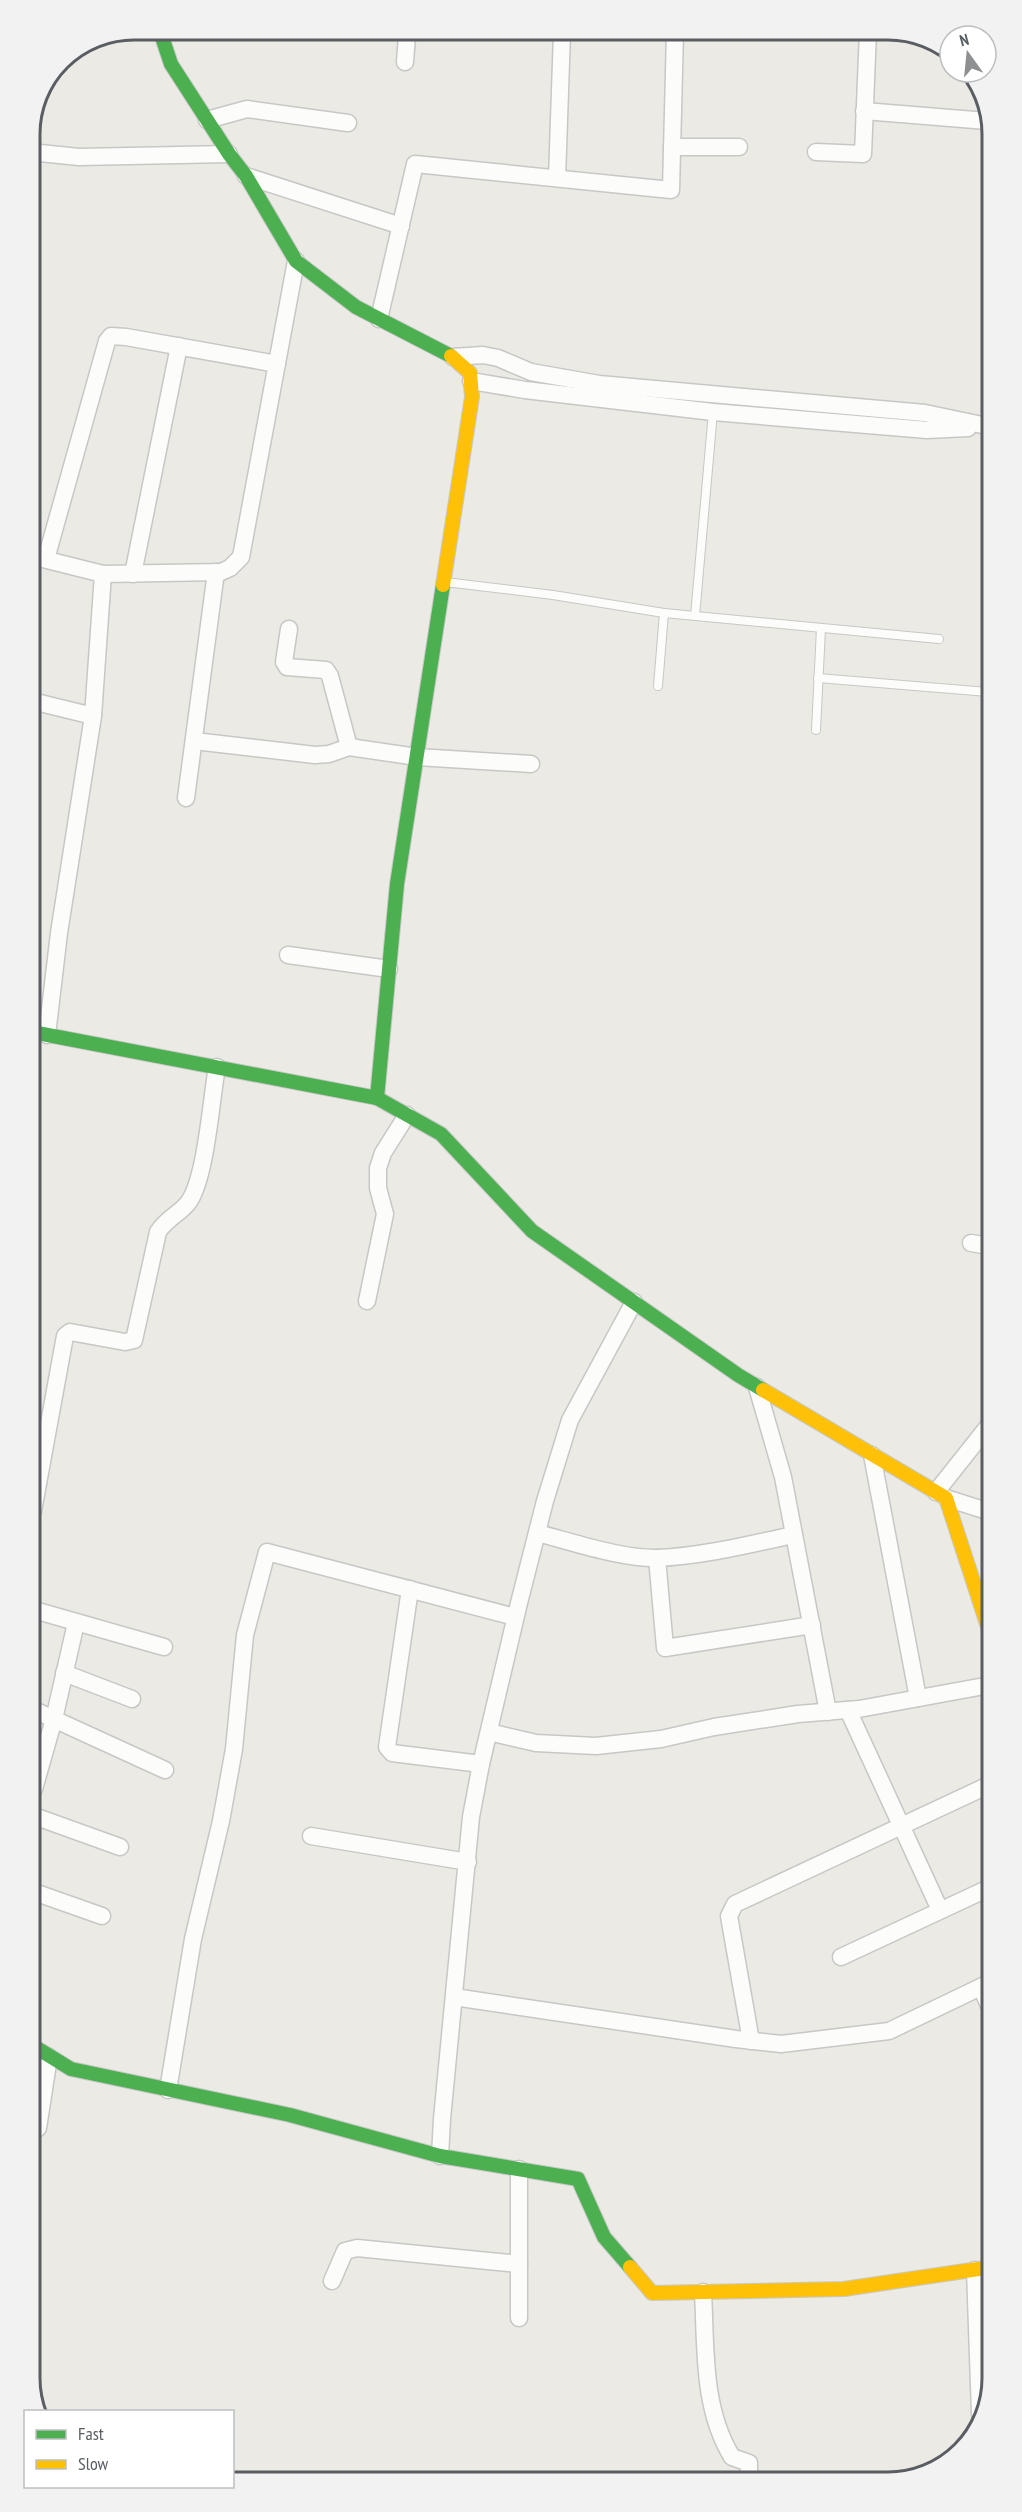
<svg xmlns="http://www.w3.org/2000/svg" width="1022" height="2512" font-family="'PT Sans Narrow',sans-serif">
<style>
.lines{fill:none;stroke-linecap:round;stroke-linejoin:round}
.lane-casing{stroke:#c7c7c5;stroke-width:10}
.street-casing{stroke:#c7c7c5;stroke-width:19}
.fast-casing{stroke:#c7c8c7;stroke-width:16}
.slow-casing{stroke:#c7c8c7;stroke-width:16}
.lane{stroke:#fcfcfb;stroke-width:8}
.street{stroke:#fcfcfb;stroke-width:16}
.fast{stroke:#4caf50;stroke-width:14}
.slow{stroke:#ffc107;stroke-width:14}
.rim{fill:none;stroke:#5a5e63;stroke-width:3}
</style>
<rect width="100%" height="100%" fill="#ebeae5"/>
<g class="lines">
<defs>
<g id="lane">
<polyline points="445,582 553,595 664,613 939,639"/>
<polyline points="695,616 713,412"/>
<polyline points="818,678 988,692"/>
<polyline points="658,686 664,613"/>
<polyline points="816,730 821,628"/>
</g>
<g id="street">
<polyline points="405,62 407,35"/>
<polyline points="864,111 987,121"/>
<polyline points="207,120 247,109 348,123"/>
<polyline points="672,147 739,147"/>
<polyline points="30,152 79,157 229,154"/>
<polyline points="816,152 863,154 868,31"/>
<polyline points="246,176 401,226"/>
<polyline points="557,178 562,33"/>
<polyline points="379,319 415,164 671,190 675,32"/>
<polyline points="453,357 483,355 498,358 531,372 599,384 925,413 987,426"/>
<polyline points="471,381 525,390 713,412 927,430 968,428"/>
<polyline points="31,556 103,574 221,572 230,568 241,557 296,261"/>
<polyline points="46,559 107,341 111,336 126,337 277,364"/>
<polyline points="133,574 179,346"/>
<polyline points="289,629 284,662 287,667 326,670 330,676 349,747"/>
<polyline points="32,701 93,716"/>
<polyline points="203,742 315,755 329,754 349,747 417,757 531,764"/>
<polyline points="186,798 216,572"/>
<polyline points="288,955 389,969"/>
<polyline points="47,1035 59,933 93,716 103,574"/>
<polyline points="971,1243 989,1246"/>
<polyline points="367,1301 385,1214 378,1188 378,1168 383,1153 407,1115"/>
<polyline points="757,1387 783,1477 828,1712"/>
<polyline points="872,1455 918,1698"/>
<polyline points="936,1492 990,1424"/>
<polyline points="946,1498 990,1512"/>
<path d="M33 1511 65 1336 70 1332 125 1342 134 1340 158 1232C166 1219 179 1214 188 1203 206 1179 211 1100 217 1067"/>
<path d="M537 1533C573 1542 622 1559 658 1558 704 1556 750 1544 794 1535"/>
<polyline points="657,1558 665,1648 812,1625"/>
<polyline points="410,1589 387,1747 392,1753 481,1764"/>
<polyline points="34,1610 164,1647"/>
<polyline points="64,1673 132,1699"/>
<polyline points="34,1710 165,1770"/>
<polyline points="848,1710 940,1910"/>
<polyline points="489,1732 536,1743 596,1746 661,1739 714,1727 798,1714 859,1709 990,1685"/>
<polyline points="34,1789 54,1719 76,1623"/>
<polyline points="34,1816 120,1847"/>
<polyline points="311,1836 468,1862"/>
<polyline points="34,1892 102,1916"/>
<polyline points="841,1957 991,1887"/>
<polyline points="981,1987 991,2010"/>
<polyline points="454,1997 736,2039 781,2044 889,2031 991,1982"/>
<polyline points="751,2041 729,1916 735,1904 991,1784"/>
<polyline points="168,2090 193,1939 221,1821 234,1749 245,1635 267,1552 515,1617"/>
<polyline points="35,2130 38,2128 49,2057"/>
<polyline points="440,2156 442,2119 471,1817 481,1764 519,1603 545,1501 570,1420 634,1302"/>
<polyline points="975,2270 980,2414"/>
<polyline points="332,2281 345,2251 357,2248 519,2264"/>
<path d="M703 2292C706 2348 702 2408 732 2457L749 2463V2478"/>
<polyline points="519,2318 519,2169"/>
</g>
<g id="fast">
<polyline points="162,37 171,64 229,154 246,176 296,261 356,307 451,356"/>
<polyline points="32,1032 377,1098 441,1134 532,1231 738,1375 763,1390"/>
<polyline points="377,1098 397,884 443,585"/>
<polyline points="35,2047 71,2069 290,2115 440,2156 578,2179 604,2237 630,2267"/>
</g>
<g id="slow">
<polyline points="443,585 472,397 470,373 451,356"/>
<polyline points="763,1390 946,1498 990,1633"/>
<polyline points="630,2267 652,2293 844,2289 992,2267"/>
</g>
</defs>
<use href="#lane" class="lane-casing"/>
<use href="#street" class="street-casing"/>
<use href="#fast" class="fast-casing"/>
<use href="#slow" class="slow-casing"/>
<use href="#lane" class="lane"/>
<use href="#street" class="street"/>
<use href="#fast" class="fast"/>
<use href="#slow" class="slow"/>
</g>
<path d="M0 0H1022V2512H0ZM134 40H888A94 94 0 0 1 982 134V2378A94 94 0 0 1 888 2472H134A94 94 0 0 1 40 2378V134A94 94 0 0 1 134 40Z" fill="#f2f2f3" fill-rule="evenodd"/>
<path class="rim" d="M134 40H888A94 94 0 0 1 982 134V2378A94 94 0 0 1 888 2472H134A94 94 0 0 1 40 2378V134A94 94 0 0 1 134 40Z"/>
<rect x="24" y="2410" width="210" height="78" fill="#ffffff" stroke="#bdbfc1" stroke-width="1.5"/>
<rect x="36" y="2430" width="30" height="9" fill="#4caf50" stroke="#bdbfc1" stroke-width="1.5"/>
<text x="78" y="2440" font-size="18" fill="#5a5e63">Fast</text>
<rect x="36" y="2460" width="30" height="9" fill="#ffc107" stroke="#bdbfc1" stroke-width="1.5"/>
<text x="78" y="2470" font-size="18" fill="#5a5e63">Slow</text>
<g transform="translate(968 54) rotate(345)"><circle r="28" fill="#ffffff" stroke="#bdbfc1" stroke-width="1.5"/>
<path d="M0-4.5L10 22L0 15L-10 22Z" fill="#8d8f90"/>
<text y="-9" font-size="16" font-weight="bold" text-anchor="middle" fill="#5a5e63">N</text>
</g>
</svg>
